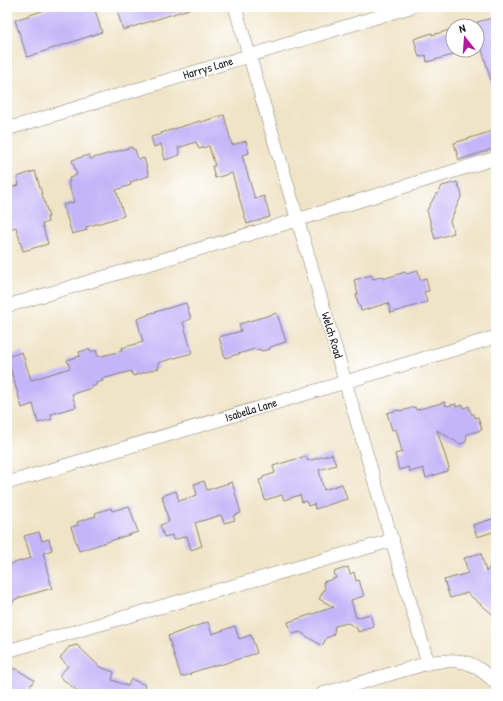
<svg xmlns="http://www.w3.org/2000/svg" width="503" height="701" font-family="'Patrick Hand',sans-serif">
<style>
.building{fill:#c4b5f8}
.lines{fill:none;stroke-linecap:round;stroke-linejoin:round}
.minor-casing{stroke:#868072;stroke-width:14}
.minor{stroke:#fff;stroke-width:13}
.labels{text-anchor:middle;stroke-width:3.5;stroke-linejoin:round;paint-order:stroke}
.street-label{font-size:12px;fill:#1c1c1c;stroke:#fff}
</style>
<rect width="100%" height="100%" fill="#fff"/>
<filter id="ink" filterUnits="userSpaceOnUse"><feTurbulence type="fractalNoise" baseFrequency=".025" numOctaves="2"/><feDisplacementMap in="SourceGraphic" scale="8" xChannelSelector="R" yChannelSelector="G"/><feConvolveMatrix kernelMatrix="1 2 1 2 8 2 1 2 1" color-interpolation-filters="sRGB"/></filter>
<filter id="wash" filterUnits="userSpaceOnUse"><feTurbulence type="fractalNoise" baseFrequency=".012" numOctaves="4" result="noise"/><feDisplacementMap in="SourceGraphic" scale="16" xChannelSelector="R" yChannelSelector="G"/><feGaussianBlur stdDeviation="0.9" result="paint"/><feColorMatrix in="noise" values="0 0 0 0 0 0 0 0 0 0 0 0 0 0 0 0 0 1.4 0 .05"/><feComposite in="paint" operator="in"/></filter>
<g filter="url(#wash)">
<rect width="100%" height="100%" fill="#f0e4c7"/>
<g id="blocks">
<g class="building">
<polygon points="54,7 94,7 102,32 27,57 15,20"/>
<polygon points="116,7 189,7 189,9 123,30"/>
<polygon points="496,17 496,88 493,88 479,39 477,40 477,22"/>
<polygon points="453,29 453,55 427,62 426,55 419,57 414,39 432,33 432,35"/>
<polygon points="224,115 232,145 246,141 249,153 242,155 255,199 264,196 270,217 247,224 232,173 215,178 212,166 215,166 209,146 199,149 196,142 178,148 180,155 165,160 161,144 154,147 151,137 162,134 161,133 200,121 201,122"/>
<polygon points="496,130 496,148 459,160 454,143"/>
<polygon points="132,147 133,150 135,149 138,159 144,158 149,176 130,182 131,185 116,190 124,216 86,227 87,230 72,234 63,205 74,202 68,182 70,181 69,178 77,175 72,160 89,155 90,159"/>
<polygon points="35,171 49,217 47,217 48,222 42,224 48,244 23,251 16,227 7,230 7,189 19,185 17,177"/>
<polygon points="457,182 462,195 450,221 454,233 435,239 427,210 436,194 438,194 442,186"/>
<polygon points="418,270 420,280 426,278 429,291 424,292 427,302 391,313 388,303 361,311 360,306 359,306 356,295 358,294 354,280 371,275 373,279 383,276 383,279 405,272 407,274"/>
<polygon points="186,303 191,319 183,322 192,353 158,363 159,368 133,376 131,371 102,379 103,381 96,383 96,385 92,387 92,388 72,394 76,407 51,414 52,419 38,423 33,404 22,408 7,357 22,352 31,380 70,368 67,360 80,356 79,352 90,349 91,352 96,350 98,357 122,351 121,348 143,342 137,319 148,315 148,314"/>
<polygon points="277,313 286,342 270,347 270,349 261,351 260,349 256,350 255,349 225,358 219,337 241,331 239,324"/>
<polygon points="445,402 446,406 447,405 447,406 456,404 456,407 463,405 464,408 469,406 471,414 474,414 475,418 478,417 482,430 467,434 466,442 461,444 458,443 437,430 449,468 447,471 426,478 423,468 410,472 408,467 399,470 395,454 402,452 396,429 392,430 387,413 398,410 399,411 402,410 402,411 415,407 416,410"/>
<polygon points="332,454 336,465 319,470 324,490 342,484 347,499 315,509 314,504 308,506 306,501 302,502 300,495 284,500 282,495 265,500 259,480 263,479 263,477 275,473 273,466 306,456 308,461"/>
<polygon points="204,481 207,490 232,482 241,513 233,516 235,520 224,523 221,515 195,523 202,546 191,550 187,536 173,540 172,535 164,537 160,525 169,522 162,496 176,491 179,501 197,495 194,484"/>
<polygon points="129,506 138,532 79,551 71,527 78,525 77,522 96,516 95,513 111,508 112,511"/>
<polygon points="492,519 496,531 477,537 473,525"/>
<polygon points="39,532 42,541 49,539 52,550 43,553 46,563 45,563 52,588 15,599 7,612 7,565 31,558 24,536"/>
<polygon points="481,553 486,572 496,560 496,617 467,593 450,598 444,580 468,573 464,558"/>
<polygon points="348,567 350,574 354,572 356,581 359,580 364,596 351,600 356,618 370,614 374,627 358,632 357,628 348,623 335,626 334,632 333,635 330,637 327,637 322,646 300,632 292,634 288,622 334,607 319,599 325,588 323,582 336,578 334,572"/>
<polygon points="208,622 212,634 235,626 239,639 251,635 257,653 220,665 219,664 190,673 191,674 181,677 168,636"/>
<polygon points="77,645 100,667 114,672 112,680 128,686 131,679 145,685 143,692 146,693 146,694 81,694 59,676 68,666 60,658 69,647"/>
<polygon points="14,668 34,680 25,694 7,694 7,686 11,679 8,677"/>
</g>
</g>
</g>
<g filter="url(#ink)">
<use href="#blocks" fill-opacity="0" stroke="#868072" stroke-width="1"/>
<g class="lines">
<defs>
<g id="minor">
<polyline points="235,7 428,663"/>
<polyline points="7,129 410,7"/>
<polyline points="7,306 297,220 496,158"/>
<polyline points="7,483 496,337"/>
<polyline points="7,651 393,540"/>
<path d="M322 694 428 663C439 661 453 660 464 662 474 664 490 676 496 684"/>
</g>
</defs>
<use href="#minor" class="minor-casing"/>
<use href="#minor" class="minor"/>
</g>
</g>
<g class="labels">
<g class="street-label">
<text transform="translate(208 68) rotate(-17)" y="4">Harrys Lane</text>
<text transform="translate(332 335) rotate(73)" y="4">Welch Road</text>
<text transform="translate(251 410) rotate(-17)" y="4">Isabella Lane</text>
</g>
</g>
<rect width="503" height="701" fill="none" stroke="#fff" stroke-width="24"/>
<g transform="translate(465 38) rotate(343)"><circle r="19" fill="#ffffff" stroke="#a4a4a4"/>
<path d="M0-3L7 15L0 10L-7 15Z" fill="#b5179e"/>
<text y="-6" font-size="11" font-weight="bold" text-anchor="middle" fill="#1c1c1c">N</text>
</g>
</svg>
